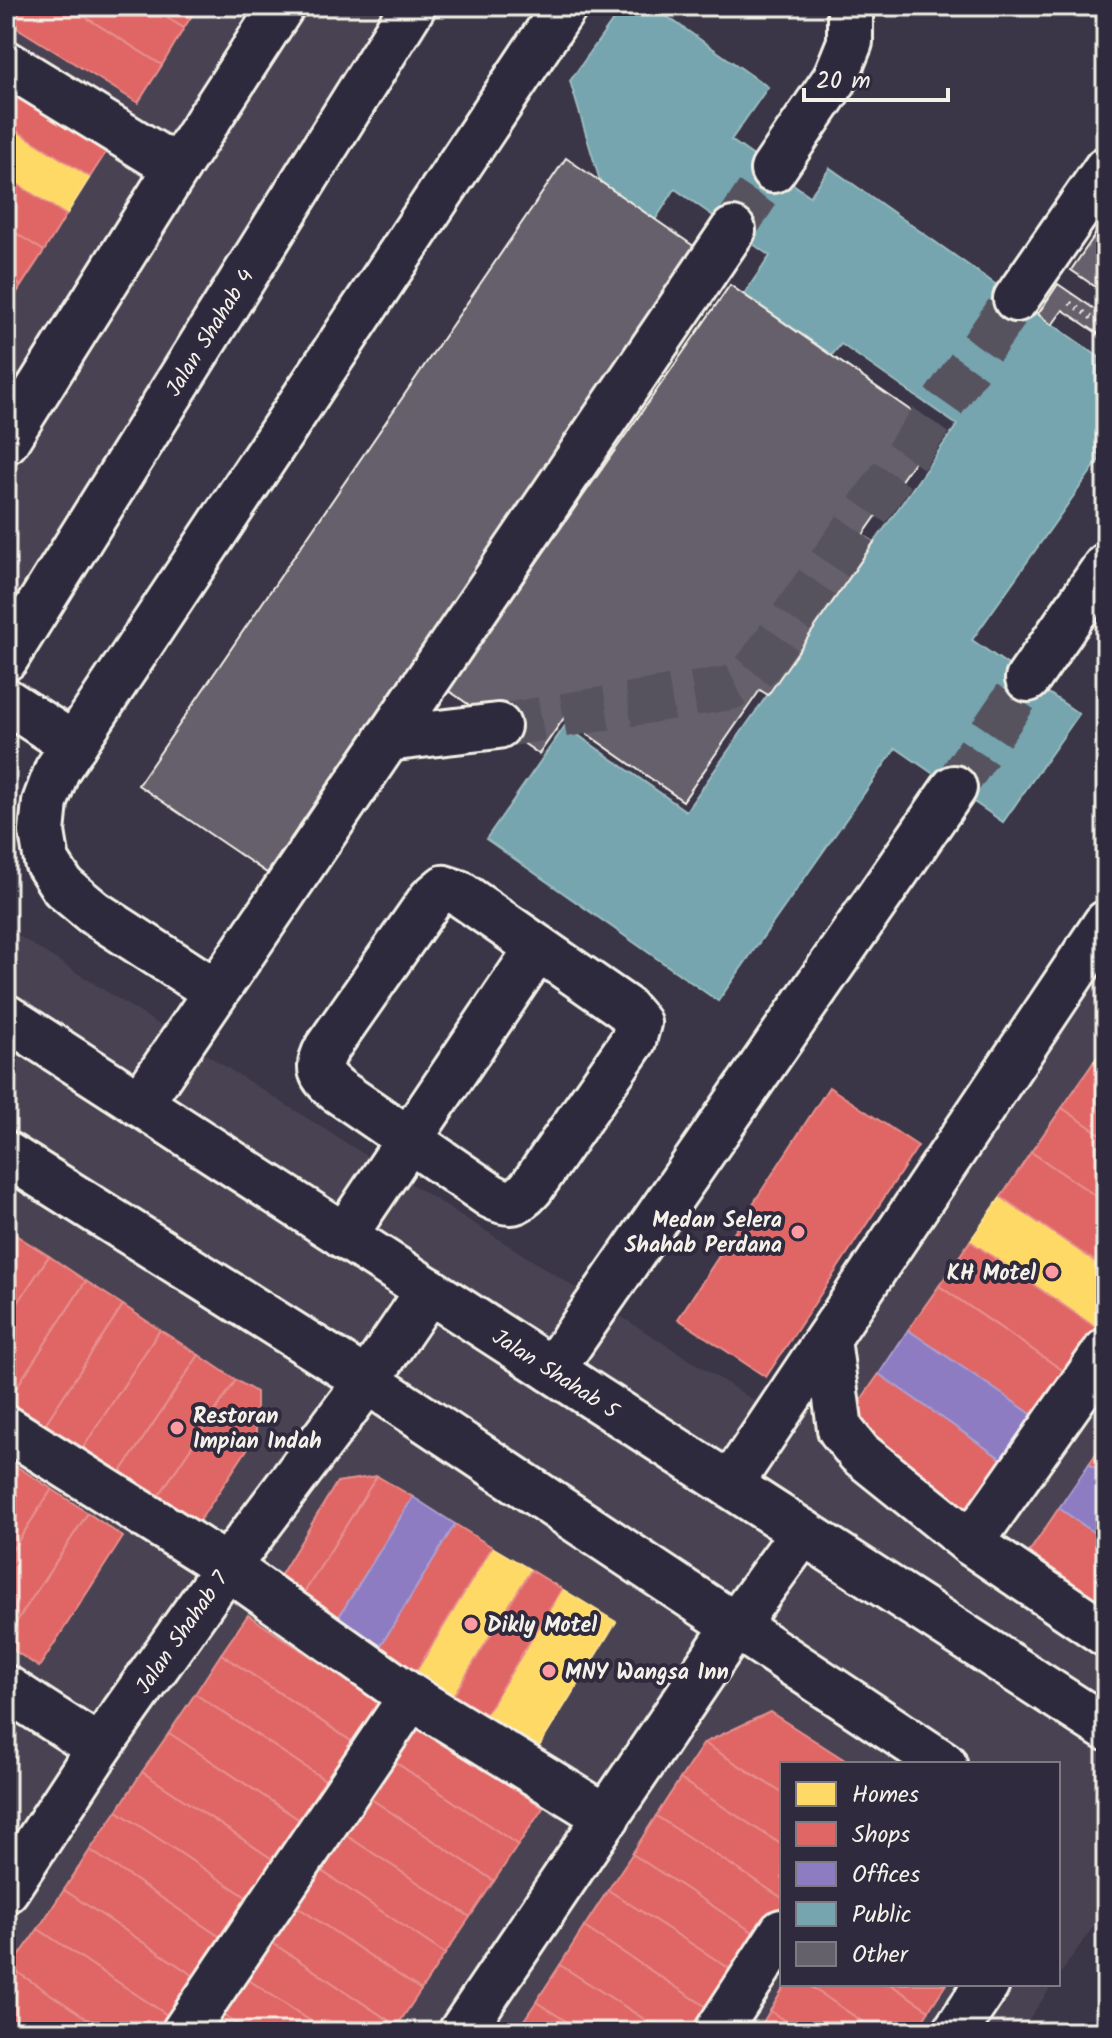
<svg xmlns="http://www.w3.org/2000/svg" width="1112" height="2038" font-family="Kalam,sans-serif">
<style>
.built{fill:#484352}
.homes{fill:#ffd966;stroke:#fce08d;stroke-width:2}
.shops{fill:#e06666;stroke:#e6908d;stroke-width:2}
.offices{fill:#8e7cc3;stroke:#ad9fce;stroke-width:2}
.public{fill:#76a5af;stroke:#9cbcc0;stroke-width:2}
.building{fill:#65616c;stroke:#f4f1e8;stroke-width:2}
.lines{fill:none;stroke-linecap:round;stroke-linejoin:round}
.minor-tunnel{stroke:#57525f;stroke-width:44;stroke-dasharray:44 22;stroke-linecap:butt}
.minor-casing{stroke:#f4f1e8;stroke-width:50}
.path{stroke:#f4f1e8;stroke-width:5;stroke-dasharray:2 6;stroke-linecap:butt}
.minor{stroke:#2f2a3d;stroke-width:44}
.poi-dot{fill:#ff9aa2;stroke:#2f2a3d;stroke-width:3}
.labels{text-anchor:middle;stroke-width:8;stroke-linejoin:round;paint-order:stroke}
.street-label{font-size:22px;fill:#f4f1e8;stroke:#2f2a3d}
.poi-label{font-size:22px;font-weight:bold;fill:#f4f1e8;stroke:#2f2a3d;text-anchor:start}
</style>
<rect width="100%" height="100%" fill="#3b3647"/>
<filter id="ink" filterUnits="userSpaceOnUse"><feTurbulence type="fractalNoise" baseFrequency=".0125" numOctaves="2"/><feDisplacementMap in="SourceGraphic" scale="16" xChannelSelector="R" yChannelSelector="G"/><feConvolveMatrix kernelMatrix="1 2 1 2 8 2 1 2 1" color-interpolation-filters="sRGB"/></filter>
<g filter="url(#ink)">
<g class="built">
<polygon points="6,6 444,6 6,697"/>
<polygon points="1106,903 1106,1908 1058,1977 1058,1764 782,1764 782,1984 1053,1984 1020,2032 6,2032 6,928 780,1417"/>
</g>
<g class="homes">
<polygon points="6,124 90,177 66,215 6,177"/>
<polygon points="1106,1044 1106,1073 1093,1063"/>
<polygon points="1001,1197 1106,1269 1106,1324 1101,1331 970,1241"/>
<polygon points="492,1547 531,1570 450,1701 412,1678"/>
<polygon points="562,1589 616,1622 535,1753 482,1720"/>
</g>
<g class="shops">
<polygon points="6,6 68,6 162,65 138,103 6,21"/>
<polygon points="68,6 148,6 184,28 162,65"/>
<polygon points="148,6 198,6 184,28"/>
<polygon points="6,76 112,143 90,177 6,124"/>
<polygon points="6,177 66,215 44,251 6,227"/>
<polygon points="6,227 44,251 21,286 6,276"/>
<polygon points="6,276 21,286 6,310"/>
<polygon points="1093,1063 1106,1073 1106,1138 1062,1108"/>
<polygon points="829,1087 918,1146 766,1377 678,1319"/>
<polygon points="1062,1108 1106,1138 1106,1203 1031,1152"/>
<polygon points="1031,1152 1106,1203 1106,1269 1001,1197"/>
<polygon points="11,1232 49,1256 6,1321 6,1240"/>
<polygon points="970,1241 1101,1331 1071,1376 939,1286"/>
<polygon points="49,1256 86,1281 7,1402 6,1321"/>
<polygon points="86,1281 123,1305 44,1426 7,1402"/>
<polygon points="939,1286 1071,1376 1040,1420 908,1330"/>
<polygon points="123,1305 160,1330 81,1451 44,1426"/>
<polygon points="160,1330 199,1355 119,1475 81,1451"/>
<polygon points="199,1355 236,1380 156,1500 119,1475"/>
<polygon points="879,1374 1009,1464 972,1519 869,1449 858,1404"/>
<polygon points="236,1380 256,1392 256,1436 196,1526 156,1500"/>
<polygon points="1106,1439 1106,1476 1089,1464"/>
<polygon points="16,1466 52,1489 6,1560 6,1481"/>
<polygon points="377,1476 296,1606 271,1591 337,1482"/>
<polygon points="377,1476 413,1497 332,1628 296,1606"/>
<polygon points="52,1489 88,1513 6,1638 6,1560"/>
<polygon points="1059,1508 1106,1541 1106,1617 1023,1561"/>
<polygon points="88,1513 123,1537 39,1667 6,1645 6,1638"/>
<polygon points="455,1524 492,1547 412,1678 375,1655"/>
<polygon points="531,1570 562,1589 482,1720 450,1701"/>
<polygon points="248,1615 383,1705 357,1745 221,1654"/>
<polygon points="221,1654 357,1745 331,1784 195,1694"/>
<polygon points="195,1694 331,1784 304,1823 169,1733"/>
<polygon points="770,1712 851,1764 782,1764 782,1793 704,1743"/>
<polygon points="414,1722 543,1808 518,1845 389,1758"/>
<polygon points="169,1733 304,1823 278,1863 142,1772"/>
<polygon points="704,1743 782,1793 782,1845 680,1779"/>
<polygon points="389,1758 518,1845 494,1881 365,1795"/>
<polygon points="142,1772 278,1863 252,1901 117,1811"/>
<polygon points="680,1779 782,1845 782,1898 656,1816"/>
<polygon points="365,1795 494,1881 470,1917 341,1832"/>
<polygon points="117,1811 252,1901 226,1941 90,1850"/>
<polygon points="656,1816 782,1898 782,1907 762,1938 632,1854"/>
<polygon points="341,1832 470,1917 445,1954 317,1868"/>
<polygon points="90,1850 226,1941 200,1980 64,1890"/>
<polygon points="632,1854 762,1938 738,1974 608,1890"/>
<polygon points="317,1868 445,1954 421,1990 293,1904"/>
<polygon points="64,1890 200,1980 173,2019 38,1929"/>
<polygon points="608,1890 738,1974 714,2012 584,1927"/>
<polygon points="293,1904 421,1990 397,2026 268,1940"/>
<polygon points="584,1927 714,2012 701,2032 664,2032 560,1965"/>
<polygon points="38,1929 173,2019 164,2032 107,2032 11,1968"/>
<polygon points="268,1940 397,2026 393,2032 327,2032 244,1977"/>
<polygon points="560,1965 664,2032 583,2032 536,2002"/>
<polygon points="11,1968 107,2032 22,2032 6,2021 6,1976"/>
<polygon points="244,1977 327,2032 248,2032 220,2013"/>
<polygon points="786,1984 807,1984 878,2032 802,2032 770,2011"/>
<polygon points="807,1984 890,1984 929,2010 915,2032 878,2032"/>
<polygon points="890,1984 946,1984 929,2010"/>
<polygon points="536,2002 583,2032 516,2032"/>
<polygon points="770,2011 802,2032 757,2032"/>
<polygon points="220,2013 248,2032 207,2032"/>
</g>
<g class="offices">
<polygon points="908,1330 1040,1420 1009,1464 879,1374"/>
<polygon points="1089,1464 1106,1476 1106,1541 1059,1508"/>
<polygon points="413,1497 455,1524 375,1655 332,1628"/>
</g>
<polygon class="public" points="623,6 652,6 768,87 731,140 810,196 830,168 1106,362 1106,450 972,640 1079,714 1003,822 896,748 718,1001 486,839 565,726 686,811 957,425 841,344 832,355 744,294 770,256 675,189 655,220 600,181 570,81"/>
<g class="building">
<polygon points="566,158 695,247 267,873 138,785"/>
<polygon points="1106,219 1106,294 1071,270"/>
<polygon points="1058,284 1106,317 1106,339 1063,310 1052,325 1038,314"/>
<polygon points="730,285 937,429 863,535 874,542 768,695 760,690 683,801 564,718 539,754 448,690"/>
</g>
<g class="lines">
<g class="minor-tunnel">
<polyline points="733,230 773,170"/>
<polyline points="498,726 730,688 745,681 759,665 1016,299"/>
<polyline points="954,788 1028,679"/>
</g>
<defs>
<g id="minor">
<polyline points="6,63 177,168"/>
<polyline points="773,170 835,79 850,42 850,6"/>
<polyline points="1016,299 1106,169"/>
<polyline points="6,441 177,168 282,6"/>
<polyline points="6,658 413,6"/>
<polyline points="1028,679 1106,566"/>
<polyline points="6,701 74,745"/>
<polyline points="387,739 498,726"/>
<path d="M444 888 459 893 625 1008 638 1023 633 1041 531 1188C517 1204 510 1206 491 1196L337 1090C320 1076 316 1068 327 1048L431 899Z"/>
<polyline points="215,991 93,912 63,887 47,862 42,832 45,802 57,770 565,6"/>
<polyline points="6,1017 1106,1728"/>
<polyline points="140,1104 733,230"/>
<polyline points="6,1154 367,1381 944,1764"/>
<polyline points="344,1236 538,948"/>
<polyline points="828,1339 840,1429 859,1453 971,1543 1106,1634"/>
<polyline points="552,1370 954,788"/>
<polyline points="6,1428 227,1567 411,1697 607,1817"/>
<polyline points="730,1485 1106,923"/>
<polyline points="971,1543 1106,1351"/>
<polyline points="6,1688 99,1748"/>
<polyline points="6,1890 99,1748 227,1567 367,1381 429,1290"/>
<polyline points="184,2032 411,1697"/>
<polyline points="461,2032 735,1626 803,1532"/>
<polyline points="717,2032 782,1932"/>
<polyline points="955,2032 987,1984"/>
</g>
</defs>
<use href="#minor" class="minor-casing"/>
<polyline class="path" points="1070,303 1106,328"/>
<use href="#minor" class="minor"/>
</g>
</g>
<g class="poi-dot">
<circle cx="798" cy="1232" r="8"/>
<circle cx="1052" cy="1272" r="8"/>
<circle cx="177" cy="1428" r="8"/>
<circle cx="471" cy="1624" r="8"/>
<circle cx="549" cy="1671" r="8"/>
</g>
<g class="labels">
<g class="street-label">
<text transform="translate(209 332) rotate(-58)" y="8">Jalan Shahab 4</text>
<text transform="translate(556 1373) rotate(33)" y="8">Jalan Shahab 5</text>
<text transform="translate(181 1632) rotate(-55)" y="8">Jalan Shahab 7</text>
</g>
<g class="poi-label">
<text x="782" y="1227" text-anchor="end">Medan Selera<tspan x="782" dy="25">Shahab Perdana</tspan></text>
<text x="1036" y="1280" text-anchor="end">KH Motel</text>
<text x="193" y="1423">Restoran<tspan x="193" dy="25">Impian Indah</tspan></text>
<text x="487" y="1632">Dikly Motel</text>
<text x="565" y="1679">MNY Wangsa Inn</text>
</g>
</g>
<rect width="1112" height="2038" fill="none" stroke="#2f2a3d" stroke-width="32"/>
<rect x="16" y="16" width="1080" height="2006" fill="none" stroke="#f4f1e8" stroke-width="3" filter="url(#ink)"/>
<rect x="780" y="1762" width="280" height="224" fill="#2f2a3d" stroke="#7e7a81" stroke-width="2"/>
<rect x="796" y="1782" width="40" height="24" fill="#ffd966" stroke="#7e7a81" stroke-width="2"/>
<text x="852" y="1802" font-size="24" fill="#f4f1e8">Homes</text>
<rect x="796" y="1822" width="40" height="24" fill="#e06666" stroke="#7e7a81" stroke-width="2"/>
<text x="852" y="1842" font-size="24" fill="#f4f1e8">Shops</text>
<rect x="796" y="1862" width="40" height="24" fill="#8e7cc3" stroke="#7e7a81" stroke-width="2"/>
<text x="852" y="1882" font-size="24" fill="#f4f1e8">Offices</text>
<rect x="796" y="1902" width="40" height="24" fill="#76a5af" stroke="#7e7a81" stroke-width="2"/>
<text x="852" y="1922" font-size="24" fill="#f4f1e8">Public</text>
<rect x="796" y="1942" width="40" height="24" fill="#65616c" stroke="#7e7a81" stroke-width="2"/>
<text x="852" y="1962" font-size="24" fill="#f4f1e8">Other</text>
<path d="M804 88v12h144v-12" fill="none" stroke="#f4f1e8" stroke-width="4"/>
<text x="816" y="88" font-size="24" fill="#f4f1e8" stroke="#2f2a3d" stroke-width="6" paint-order="stroke">20 m</text>
</svg>
